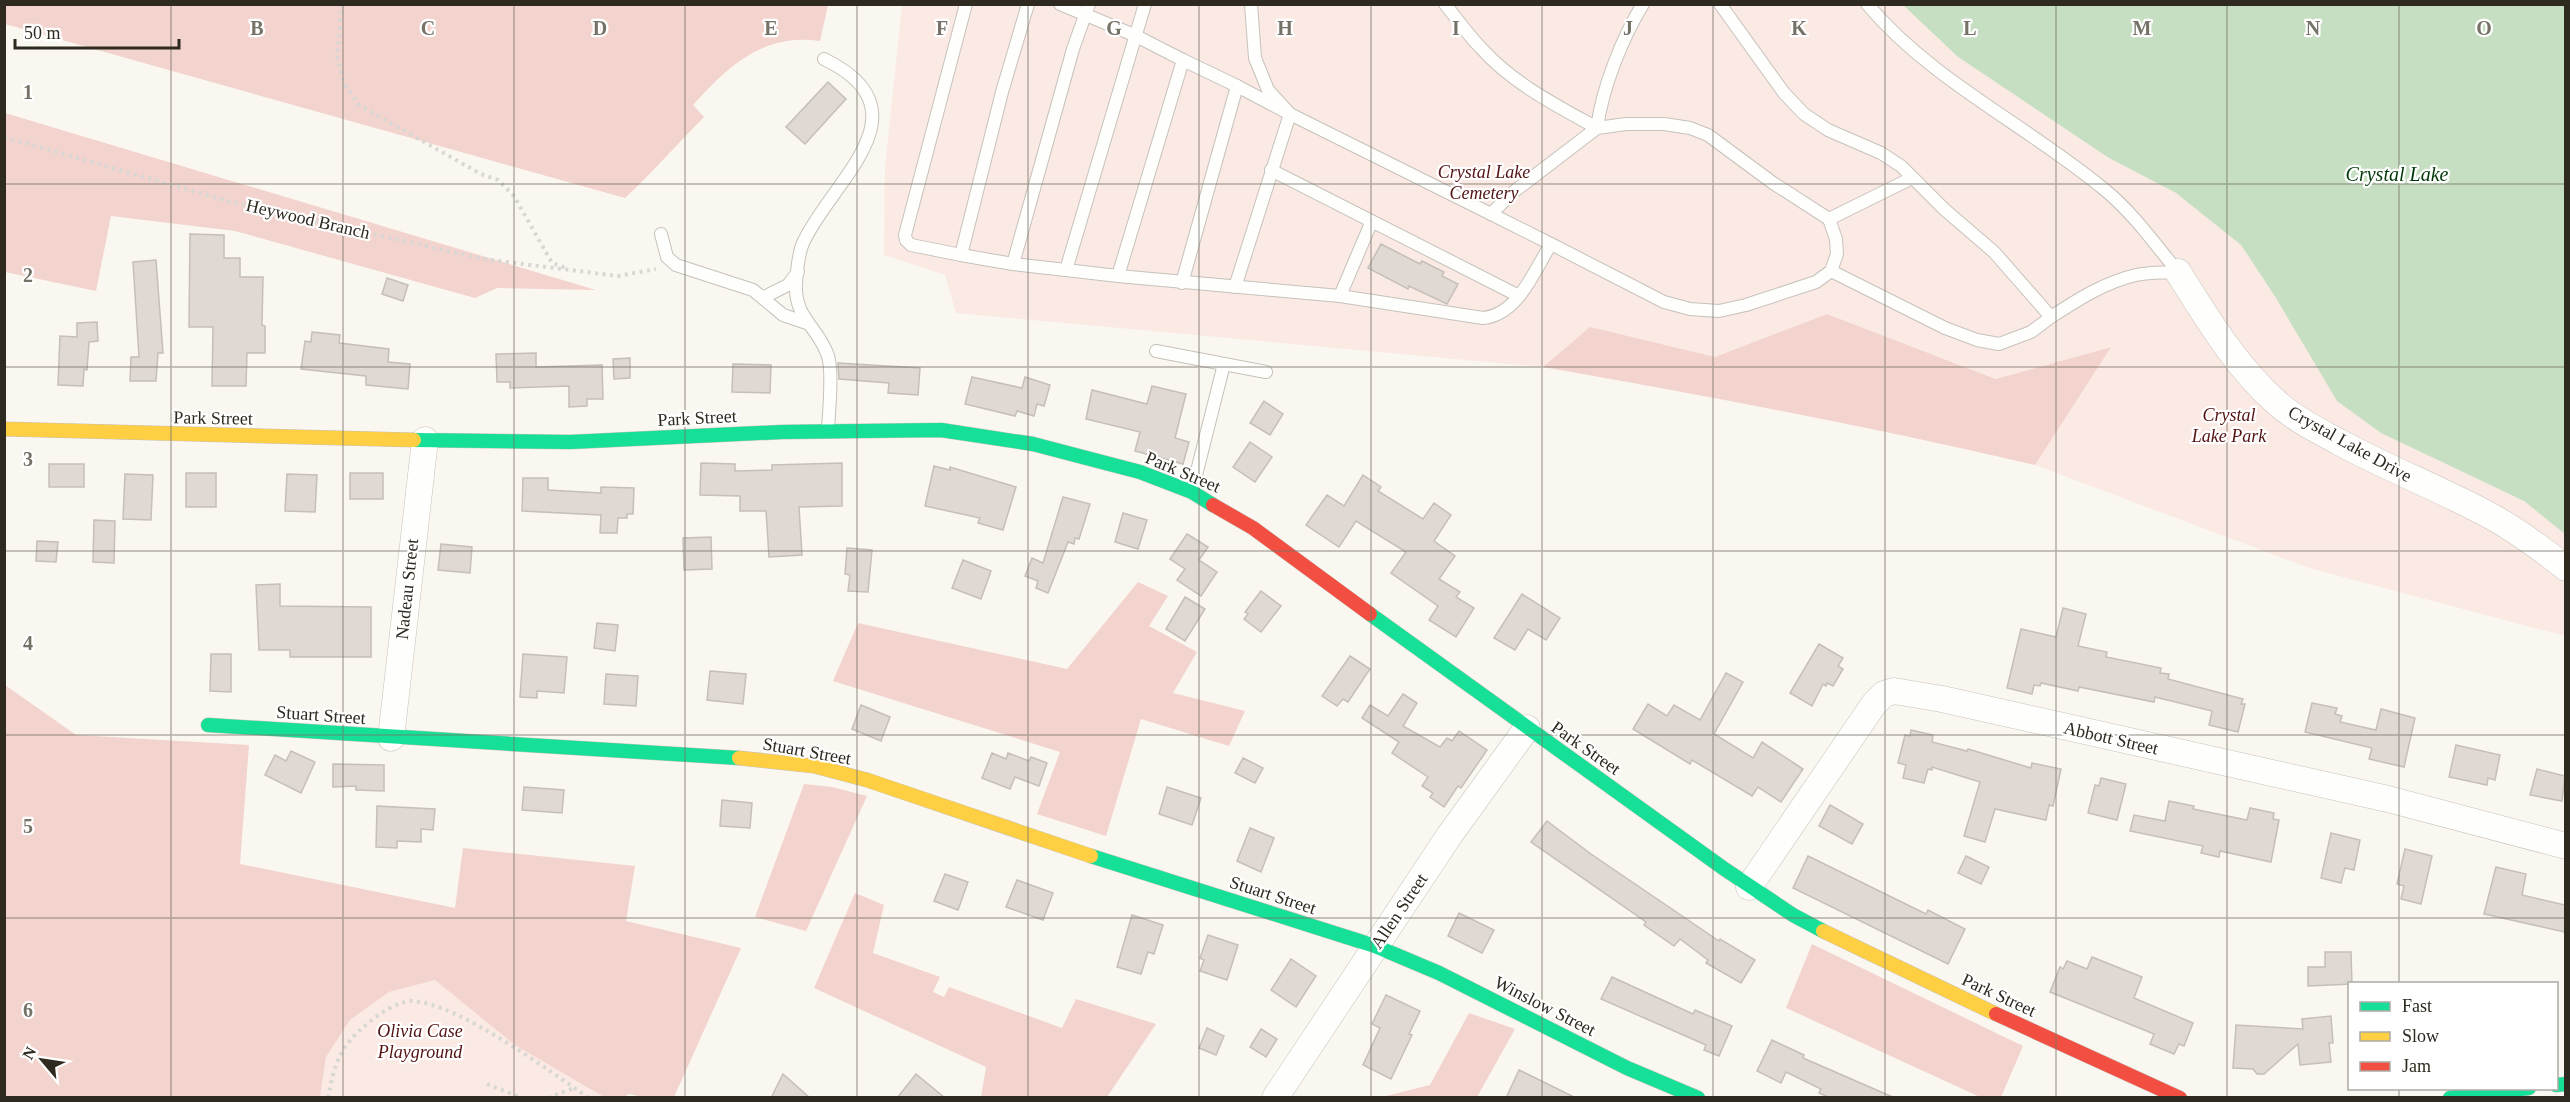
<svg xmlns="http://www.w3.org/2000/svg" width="2570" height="1102" font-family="Georgia,serif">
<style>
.green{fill:#fbe9e4}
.forest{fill:#f3d3cd}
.water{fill:#c6dfc2}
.building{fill:#e0d9d3;stroke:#c5bfb8;stroke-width:1.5}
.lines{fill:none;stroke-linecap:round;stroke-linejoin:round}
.lane-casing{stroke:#c6c2ba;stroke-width:14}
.street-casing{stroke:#c6c2ba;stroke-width:27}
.fast-casing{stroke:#c6c2ba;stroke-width:15}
.slow-casing{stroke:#c6c2ba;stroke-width:15}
.jam-casing{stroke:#c6c2ba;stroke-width:15}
.path{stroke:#d8d7d4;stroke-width:4;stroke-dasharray:3 4.5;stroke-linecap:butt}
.lane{stroke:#fefefd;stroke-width:12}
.street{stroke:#fefefd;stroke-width:26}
.fast{stroke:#16e098;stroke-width:14}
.slow{stroke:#ffcf43;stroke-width:14}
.jam{stroke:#f24e42;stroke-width:14}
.grid{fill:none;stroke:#767268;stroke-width:1.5;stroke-opacity:0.55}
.labels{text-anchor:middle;stroke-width:4.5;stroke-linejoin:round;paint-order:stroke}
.park-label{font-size:18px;font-style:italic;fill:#531212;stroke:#fff}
.street-label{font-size:18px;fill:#2f2a1f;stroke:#fff}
.water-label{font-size:20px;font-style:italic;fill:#003908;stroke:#fff}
.grid-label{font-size:20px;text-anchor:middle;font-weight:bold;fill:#767268;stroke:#fff;stroke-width:4.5;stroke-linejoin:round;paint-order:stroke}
</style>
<rect width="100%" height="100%" fill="#faf7f0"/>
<g class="green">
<polygon points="902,5 1903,5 1958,57 2109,158 2176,193 2241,245 2276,298 2381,433 2524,501 2562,530 2566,534 2565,636 2309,568 2035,465 2110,347 1997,379 1827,314 1715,357 1590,328 1543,367 956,313 945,275 884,255 885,167"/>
<polygon points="435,980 516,1045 604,1097 320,1098 326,1057 350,1020 389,992"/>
</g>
<g class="forest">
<path d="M4 5 5 4 828 5 820 41C764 33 729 65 693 105L704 117C677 144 653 172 625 198L5 24Z"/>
<polygon points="4,113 5,113 596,290 497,288 475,298 235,231 111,216 96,291 5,272"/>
<path d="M1827 314 1996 379 2111 347 2035 465C1872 427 1708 396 1543 367L1590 327 1715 357Z"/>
<polygon points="1138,582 1168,596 1149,626 1197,652 1173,693 1245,711 1229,746 1141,719 1106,836 1037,814 1060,752 833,681 858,623 1067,669"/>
<polygon points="5,685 76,735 249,745 240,864 455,908 463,848 635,866 626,921 741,948 674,1097 641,1097 630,1094 623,1097 604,1097 515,1045 435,980 389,992 350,1020 326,1057 320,1097 5,1097"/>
<polygon points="804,784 832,787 867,796 806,931 755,917"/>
<polygon points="855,893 884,905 873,953 940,977 933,992 944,997 949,987 1062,1028 1076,999 1156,1024 1107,1097 981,1097 986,1067 814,988"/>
<polygon points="1812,944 2023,1046 2001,1097 1980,1097 1786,1008"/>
<polygon points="1469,1013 1515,1029 1477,1097 1378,1098 1430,1085"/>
</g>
<polygon class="water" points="1903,5 2565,5 2565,534 2524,501 2381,433 2337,401 2276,298 2241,245 2176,193 2109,158 1958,57"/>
<g class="building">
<polygon points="828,82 846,99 805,144 786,127"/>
<polygon points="190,234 224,235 224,258 240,258 240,277 263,277 262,325 265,326 265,353 247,353 246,386 212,386 213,327 189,327"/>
<polygon points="1381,244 1420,264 1422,261 1444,272 1442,276 1458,284 1447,304 1409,286 1408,289 1368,268"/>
<polygon points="156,260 163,353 158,353 156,381 130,381 131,357 139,357 133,262"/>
<polygon points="387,278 408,285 403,301 382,294"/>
<polygon points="97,322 98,341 89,342 87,370 84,369 83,386 58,385 60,336 77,337 77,323"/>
<polygon points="312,332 340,335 339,343 389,349 388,362 410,364 408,389 366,385 366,376 301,369 305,341 311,342"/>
<polygon points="536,353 536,367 602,365 603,399 587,399 587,406 569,407 569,386 510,388 510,382 497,382 496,354"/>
<polygon points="630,358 630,378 614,379 613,359"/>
<polygon points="838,363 920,368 918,395 888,393 889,383 839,379"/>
<polygon points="733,364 771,365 770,393 732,392"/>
<polygon points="972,377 1022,388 1025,377 1050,385 1044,406 1037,404 1034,416 1017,411 1015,416 965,404"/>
<polygon points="1152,386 1186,394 1175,438 1189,442 1183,464 1135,451 1140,432 1086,419 1092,390 1147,404"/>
<polygon points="1264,401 1283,414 1270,435 1250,423"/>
<polygon points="1250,442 1272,457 1255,482 1233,467"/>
<polygon points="701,463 735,464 735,471 772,470 772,465 842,463 842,506 799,507 802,555 769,557 766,511 740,511 740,496 700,495"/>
<rect x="49" y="464" width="35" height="23"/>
<polygon points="934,466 950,470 950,467 1016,487 1003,530 978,523 980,518 925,506"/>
<rect x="186" y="473" width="30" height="34"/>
<rect x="350" y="473" width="33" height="26"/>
<polygon points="125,474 153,475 151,520 123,519"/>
<polygon points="287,474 317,475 315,512 285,511"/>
<polygon points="1363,475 1381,487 1378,491 1423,519 1434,503 1451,515 1434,541 1455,556 1439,579 1460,592 1456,597 1474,608 1456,637 1429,620 1438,606 1391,573 1406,552 1356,521 1339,547 1306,525 1327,495 1344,506"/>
<polygon points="523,478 548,478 548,490 601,493 601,487 634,488 633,514 627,514 627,518 618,518 617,533 600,533 601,515 522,511"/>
<polygon points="1063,497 1090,504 1079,539 1075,538 1074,544 1068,542 1048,593 1036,588 1038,581 1025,576 1032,558 1043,563"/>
<polygon points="1123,513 1147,520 1138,549 1115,542"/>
<polygon points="94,520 115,521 114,563 93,562"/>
<polygon points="1187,534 1208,547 1199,560 1217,572 1201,596 1177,580 1185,569 1170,559"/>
<polygon points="711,537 712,569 684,570 683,538"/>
<polygon points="37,541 58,542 56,562 36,561"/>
<polygon points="441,544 472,547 470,573 438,570"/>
<polygon points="847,548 872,550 868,592 848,591 850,575 845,574"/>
<polygon points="963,560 991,571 981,599 952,588"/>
<polygon points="280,584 280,606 371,607 371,657 290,657 290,650 259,650 256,585"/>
<polygon points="1261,591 1281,606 1261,632 1244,619 1248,614 1245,612"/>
<polygon points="1522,594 1560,618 1546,640 1528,629 1515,650 1494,638"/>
<polygon points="1185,597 1205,609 1185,641 1166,629"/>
<polygon points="2063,608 2086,614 2078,646 2107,652 2106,657 2161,668 2160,673 2169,674 2168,679 2243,699 2241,704 2245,704 2238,732 2209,725 2212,711 2155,697 2154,702 2079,687 2078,691 2041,683 2040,686 2034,685 2032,694 2007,688 2021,629 2056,637"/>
<polygon points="597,623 618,625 615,651 594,648"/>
<polygon points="1819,644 1843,658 1838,666 1843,669 1833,686 1827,683 1826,686 1823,684 1812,706 1790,693"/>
<polygon points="211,654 231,654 231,692 210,691"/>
<polygon points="523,654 567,657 564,693 537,691 537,698 520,697"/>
<polygon points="1350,656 1370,669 1348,702 1343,699 1337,706 1322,696"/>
<polygon points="710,671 746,674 743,704 707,700"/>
<polygon points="1726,673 1743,682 1714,734 1753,758 1762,742 1803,769 1781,802 1758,787 1752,796 1692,760 1690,764 1633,729 1648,704 1667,716 1674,705 1700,720"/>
<polygon points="606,674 638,676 636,706 604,704"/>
<polygon points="1403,694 1417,703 1403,726 1440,747 1447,738 1452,741 1459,731 1487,750 1461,788 1458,786 1444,807 1430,797 1433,793 1422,786 1428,777 1392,753 1399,742 1362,718 1370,705 1388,716"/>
<polygon points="2312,703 2337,708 2335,714 2342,716 2340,722 2376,730 2381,709 2415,718 2404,767 2369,759 2372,748 2305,732"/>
<polygon points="861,705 890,717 881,741 852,729"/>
<polygon points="1911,730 1933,735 1932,742 1967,751 1968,749 2031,768 2032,763 2061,769 2053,806 2049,805 2046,820 1995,809 1985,842 1964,836 1980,782 1932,767 1932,770 1928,769 1924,783 1903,778 1906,765 1898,763 1905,735 1910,736"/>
<polygon points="2456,745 2500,755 2495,780 2488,778 2487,785 2449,777"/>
<polygon points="291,751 315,762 301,793 265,775 275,755 286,761"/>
<polygon points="992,753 1006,759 1008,753 1029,761 1031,757 1047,763 1039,786 1015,777 1010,789 982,778"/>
<polygon points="1243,758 1263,768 1255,783 1235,773"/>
<polygon points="333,764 384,765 384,791 356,790 356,786 333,787"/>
<polygon points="2537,769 2565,776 2562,801 2530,795"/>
<polygon points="2101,778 2126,784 2117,820 2088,813 2095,785 2099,786"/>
<polygon points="524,787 564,790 562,813 522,810"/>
<polygon points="1167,787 1201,798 1192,825 1159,814"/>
<polygon points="722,800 752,803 750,828 720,826"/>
<polygon points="2169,801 2194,806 2193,809 2247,820 2250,808 2274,813 2273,819 2279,820 2271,862 2220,851 2219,857 2201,853 2203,846 2130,831 2134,815 2165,821"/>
<polygon points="1830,805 1863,824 1852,844 1819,826"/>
<polygon points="377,806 435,809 433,830 421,829 421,842 397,841 397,848 376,847"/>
<polygon points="1547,821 1591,854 1719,941 1720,939 1755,960 1741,983 1706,963 1708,960 1680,939 1674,946 1644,925 1646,922 1531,842"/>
<polygon points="1250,828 1274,838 1261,872 1237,861"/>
<polygon points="2331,833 2360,840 2354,870 2345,868 2341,883 2321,878"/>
<polygon points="2405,849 2432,856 2421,904 2401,899 2404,886 2397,884"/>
<polygon points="1808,856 1926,914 1928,910 1965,929 1948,964 1793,888"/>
<polygon points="1966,856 1989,867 1981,884 1958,873"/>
<polygon points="2496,867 2526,874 2522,895 2565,905 2565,932 2484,914"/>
<polygon points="945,874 968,882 958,910 934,901"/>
<polygon points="1017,880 1053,893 1043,920 1006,907"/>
<polygon points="1459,913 1494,930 1482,953 1448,936"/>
<polygon points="1132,915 1163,925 1154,954 1148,952 1141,974 1117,967"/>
<polygon points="1208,935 1238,945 1227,980 1200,971 1204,960 1200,958"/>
<polygon points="2325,952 2351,952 2352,984 2308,986 2308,967 2325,967"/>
<polygon points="2092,957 2142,977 2134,998 2193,1023 2184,1046 2179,1044 2174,1054 2150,1044 2154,1034 2050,992 2060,967 2063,969 2067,961 2087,969"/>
<polygon points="1291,959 1316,976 1296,1007 1271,990"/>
<polygon points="1612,977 1693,1014 1695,1010 1732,1026 1719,1056 1704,1050 1706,1045 1601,999"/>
<polygon points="1386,995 1420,1011 1409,1034 1412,1035 1391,1079 1363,1065 1380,1028 1372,1024"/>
<polygon points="2331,1016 2333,1043 2329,1043 2331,1062 2300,1065 2298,1044 2264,1074 2257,1074 2253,1069 2233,1068 2236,1025 2303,1029 2302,1019"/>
<polygon points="1207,1028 1224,1036 1216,1055 1199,1048"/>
<polygon points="1261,1029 1277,1039 1266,1057 1250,1047"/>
<polygon points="1772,1040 1804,1055 1803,1058 1895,1098 1830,1098 1819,1093 1821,1089 1786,1072 1781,1083 1757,1071"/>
<polygon points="1519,1070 1576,1098 1506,1098"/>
<polygon points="783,1074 810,1098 771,1098"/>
<polygon points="916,1074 945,1098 897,1098"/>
</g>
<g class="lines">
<defs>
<g id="lane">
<polyline points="966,4 905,235 906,240 911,245 961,255 1002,92 1028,4"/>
<polyline points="1060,4 1134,35 1183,60 1118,276 1066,270"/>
<polyline points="1089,4 1073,49 1013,264 1066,270 1145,4"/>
<path d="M1445 4C1457 19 1468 35 1481 48 1512 83 1557 106 1597 128 1602 89 1622 38 1643 4"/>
<path d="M1720 4 1784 93 1804 114 1828 130 1881 153 1901 166 1944 209 1994 252 2051 317C2077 300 2105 282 2136 275 2149 272 2165 273 2178 272"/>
<path d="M1867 4C1933 82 2027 125 2105 190 2133 213 2155 244 2178 272"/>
<path d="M824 59C931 111 831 181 803 243 798 254 797 270 796 283 794 319 818 326 828 356 833 372 829 411 828 429"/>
<polyline points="1271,170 1519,296"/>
<polyline points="1491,214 1551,244"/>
<polyline points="1829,219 1912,178"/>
<polyline points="661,234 667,257 676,265 753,290 783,315 807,323"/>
<polyline points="961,255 1013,264"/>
<polyline points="1831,271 1945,328 1977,340 1999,344 2031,332 2051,317"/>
<path d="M1118 276 1340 296 1483 318C1518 315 1534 271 1551 244L1664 302 1690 309 1719 311 1746 305 1816 282 1831 271 1837 254 1836 239 1829 219 1773 183 1708 135 1690 128 1664 124H1626L1597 128 1512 193 1491 214 1290 114 1268 90 1255 58 1251 4"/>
<polyline points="1182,283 1237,86 1183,60"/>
<polyline points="1235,287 1290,114 1237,86"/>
<polyline points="1340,296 1371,223"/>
<polyline points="764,297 788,285 798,272"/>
<polyline points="1156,351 1266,372"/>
<polyline points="1192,491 1224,364"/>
</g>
<g id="street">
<path d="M2178 272C2207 318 2236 367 2277 403 2295 419 2317 430 2339 442 2387 468 2438 488 2487 514 2515 529 2541 548 2566 568"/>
<polyline points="391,738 425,440"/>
<polyline points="1749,887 1874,704 1884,694 1894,691 1942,699 2388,799 2566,846"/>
<polyline points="1275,1098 1449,836 1527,728"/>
</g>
<g id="fast">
<polyline points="414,440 570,442 782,432 941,430 1033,444 1140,472 1192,492 1213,505"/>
<polyline points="1370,614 1723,868 1793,915 1823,931"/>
<polyline points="208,725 739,758"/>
<polyline points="1091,856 1375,946 1439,973 1627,1068 1698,1098"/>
<polyline points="2556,1085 2566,1084"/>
<polyline points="2450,1098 2529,1088"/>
</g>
<g id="slow">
<polyline points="4,429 414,440"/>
<polyline points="739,758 814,766 867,780 1091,856"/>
<polyline points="1823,931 1996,1014"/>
</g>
<g id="jam">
<polyline points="1213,505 1253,528 1370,614"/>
<polyline points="1996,1014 2180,1098"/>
</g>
</defs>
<use href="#lane" class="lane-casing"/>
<use href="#street" class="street-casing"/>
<use href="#fast" class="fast-casing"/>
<use href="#slow" class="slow-casing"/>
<use href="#jam" class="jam-casing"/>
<g class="path">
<polyline points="342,4 337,56 344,84 360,106 481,174 498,180 514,196 552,263 566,268"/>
<polyline points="4,137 228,201 483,259 618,276 656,269"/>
<polyline points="487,1084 522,1098"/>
<path d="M328 1098C335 1061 339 1048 368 1023 379 1014 398 1001 412 1001 458 1003 549 1071 589 1098"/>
<polyline points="548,1098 574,1088"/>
</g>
<use href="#lane" class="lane"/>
<use href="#street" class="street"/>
<use href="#fast" class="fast"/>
<use href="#slow" class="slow"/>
<use href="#jam" class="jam"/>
</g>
<path class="grid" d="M171 4V1098M343 4V1098M514 4V1098M685 4V1098M857 4V1098M1028 4V1098M1199 4V1098M1371 4V1098M1542 4V1098M1713 4V1098M1885 4V1098M2056 4V1098M2227 4V1098M2399 4V984M4 184H2566M4 367H2566M4 551H2566M4 735H2566M4 918H2566M2399 1088V1098"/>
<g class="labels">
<g class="park-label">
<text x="1484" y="178">Crystal Lake<tspan x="1484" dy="21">Cemetery</tspan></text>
<text x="2229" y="421">Crystal<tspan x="2229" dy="21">Lake Park</tspan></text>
<text x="420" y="1037">Olivia Case<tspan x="420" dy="21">Playground</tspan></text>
</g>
<g class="street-label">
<text transform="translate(308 219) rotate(13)" y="6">Heywood Branch</text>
<text transform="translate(213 418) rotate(1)" y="6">Park Street</text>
<text transform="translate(697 418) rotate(-3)" y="6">Park Street</text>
<text transform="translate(2350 444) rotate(29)" y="6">Crystal Lake Drive</text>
<text transform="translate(1183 472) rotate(23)" y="6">Park Street</text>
<text transform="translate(407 589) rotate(-84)" y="6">Nadeau Street</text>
<text transform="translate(321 715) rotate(4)" y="6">Stuart Street</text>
<text transform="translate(2111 738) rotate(13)" y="6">Abbott Street</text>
<text transform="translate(1586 748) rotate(35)" y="6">Park Street</text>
<text transform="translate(807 751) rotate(10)" y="6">Stuart Street</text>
<text transform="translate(1273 895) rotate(18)" y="6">Stuart Street</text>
<text transform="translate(1399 911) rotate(-56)" y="6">Allen Street</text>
<text transform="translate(1999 995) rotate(25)" y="6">Park Street</text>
<text transform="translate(1545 1006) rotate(27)" y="6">Winslow Street</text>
</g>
<g class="water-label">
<text x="2397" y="181">Crystal Lake</text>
</g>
</g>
<g class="grid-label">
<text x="257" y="35">B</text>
<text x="428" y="35">C</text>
<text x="600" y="35">D</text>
<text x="771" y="35">E</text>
<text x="942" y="35">F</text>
<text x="1114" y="35">G</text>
<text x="1285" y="35">H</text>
<text x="1456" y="35">I</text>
<text x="1628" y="35">J</text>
<text x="1799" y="35">K</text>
<text x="1970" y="35">L</text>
<text x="2142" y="35">M</text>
<text x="2313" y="35">N</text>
<text x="2484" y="35">O</text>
<text x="28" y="99">1</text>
<text x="28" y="282">2</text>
<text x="28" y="466">3</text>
<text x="28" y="650">4</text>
<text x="28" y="833">5</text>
<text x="28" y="1017">6</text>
</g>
<rect width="2570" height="1102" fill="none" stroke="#2f2a1f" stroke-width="12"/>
<rect x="2348" y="982" width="210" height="108" fill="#ffffff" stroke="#acaaa5" stroke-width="1.5"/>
<rect x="2360" y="1002" width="30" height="9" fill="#16e098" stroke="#acaaa5" stroke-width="1.5"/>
<text x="2402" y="1012" font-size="18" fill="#2f2a1f">Fast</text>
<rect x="2360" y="1032" width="30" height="9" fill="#ffcf43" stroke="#acaaa5" stroke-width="1.5"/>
<text x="2402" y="1042" font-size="18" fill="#2f2a1f">Slow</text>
<rect x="2360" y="1062" width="30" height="9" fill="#f24e42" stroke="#acaaa5" stroke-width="1.5"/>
<text x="2402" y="1072" font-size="18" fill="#2f2a1f">Jam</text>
<g transform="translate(42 1060) rotate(299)" stroke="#ffffff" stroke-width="4.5" paint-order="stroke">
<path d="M0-4.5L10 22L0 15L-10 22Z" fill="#2f2a1f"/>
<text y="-9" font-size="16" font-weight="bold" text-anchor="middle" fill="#2f2a1f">N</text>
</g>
<path d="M15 39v9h164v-9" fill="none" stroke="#2f2a1f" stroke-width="3"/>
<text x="24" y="39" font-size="18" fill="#2f2a1f" stroke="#ffffff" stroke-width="4.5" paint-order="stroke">50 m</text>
</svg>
